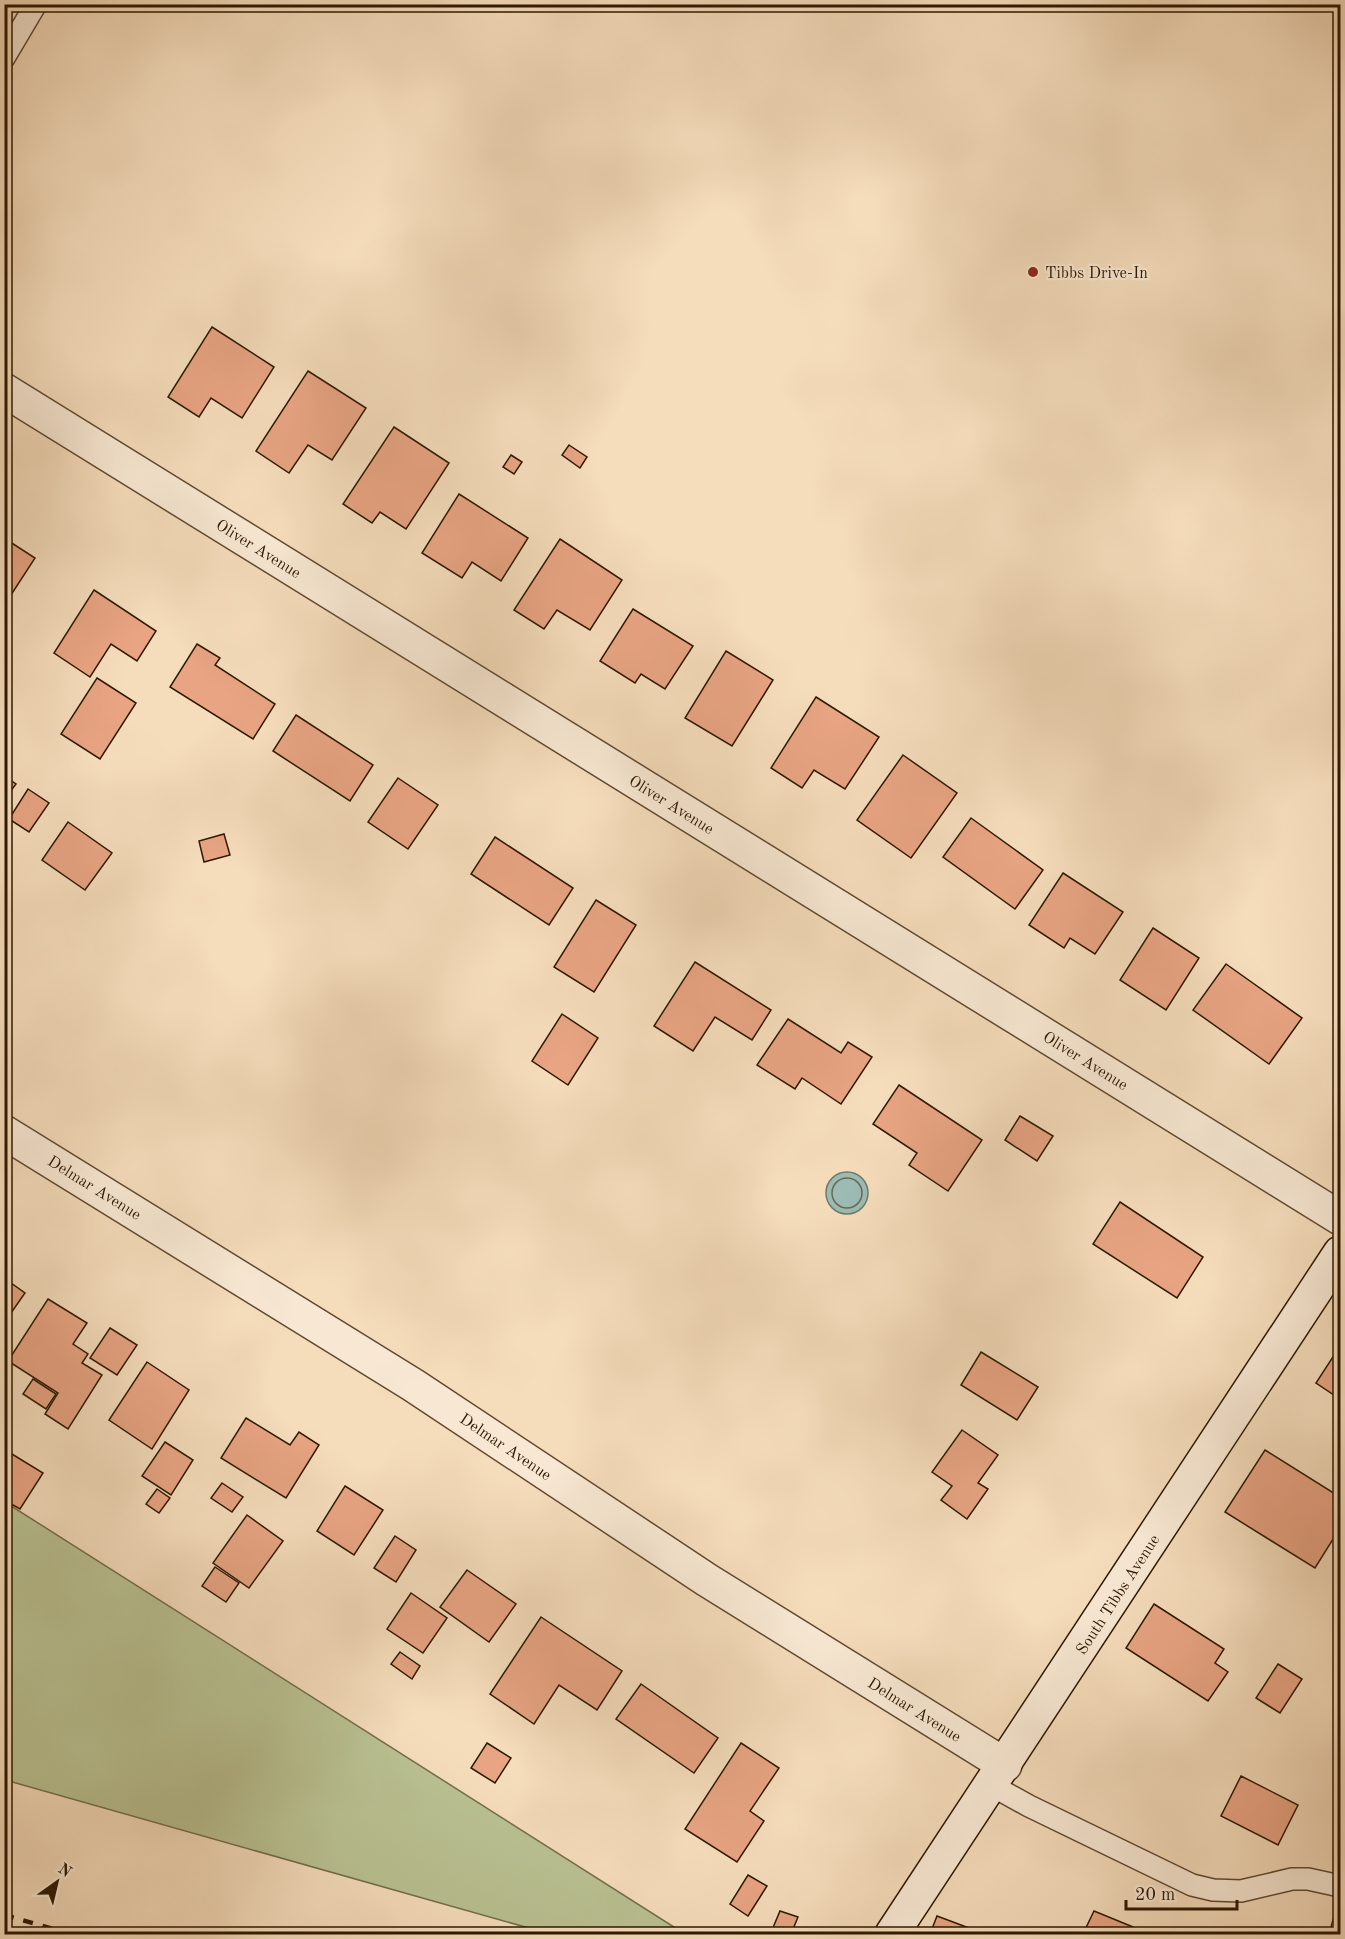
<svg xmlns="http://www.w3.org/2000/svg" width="1345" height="1939" font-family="'Old Standard TT',serif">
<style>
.green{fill:#b9c192;stroke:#746d4a;stroke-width:1.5}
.water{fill:#9cbbb3;stroke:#707a6c;stroke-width:1.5}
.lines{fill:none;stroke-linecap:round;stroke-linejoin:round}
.shore{stroke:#656a5a;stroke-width:1.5}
.building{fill:#e8a483;stroke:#2e1902;stroke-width:1.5}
.service-casing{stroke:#604a30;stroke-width:24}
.minor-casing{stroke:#604a30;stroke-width:36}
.secondary-casing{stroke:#2e1902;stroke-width:36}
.service{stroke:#f8e8d3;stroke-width:21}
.minor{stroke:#f8e8d3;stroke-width:33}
.secondary{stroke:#f8e8d3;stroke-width:33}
.rail{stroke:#2e1902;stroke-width:4.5;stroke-dasharray:10 10;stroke-linecap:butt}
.poi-dot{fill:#8f2418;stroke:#f8e8d3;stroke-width:2}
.labels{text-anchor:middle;stroke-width:4.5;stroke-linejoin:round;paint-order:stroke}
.poi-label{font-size:16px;fill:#2e1902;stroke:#f8e8d3;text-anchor:start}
.street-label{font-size:16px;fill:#2e1902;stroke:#f8e8d3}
</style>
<rect width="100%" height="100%" fill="#f5dcbb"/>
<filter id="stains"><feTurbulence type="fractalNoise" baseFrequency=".00333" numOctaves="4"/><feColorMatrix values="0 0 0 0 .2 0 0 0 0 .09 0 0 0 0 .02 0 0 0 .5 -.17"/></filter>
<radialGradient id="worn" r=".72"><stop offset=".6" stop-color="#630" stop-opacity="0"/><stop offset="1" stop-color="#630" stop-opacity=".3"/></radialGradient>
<polygon class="green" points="4,1502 5,1502 685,1934 550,1934 5,1780"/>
<circle class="water" cx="847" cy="1193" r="21"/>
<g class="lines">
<circle class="shore" cx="847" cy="1193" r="15"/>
</g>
<g class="building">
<polygon points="212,327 274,367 242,418 211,398 199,417 168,397"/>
<polygon points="308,371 366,408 332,460 308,445 289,473 256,451"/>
<polygon points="394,427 449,463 406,529 380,512 372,523 343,504"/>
<polygon points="569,445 587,457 580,468 562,455"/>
<polygon points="511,455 522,462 514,474 503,467"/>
<polygon points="459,494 528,538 501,581 472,562 462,578 422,553"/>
<polygon points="4,538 35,558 11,595 4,591"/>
<polygon points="560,539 622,580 590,630 557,610 544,629 514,610"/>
<polygon points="94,590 156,631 137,661 111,644 90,677 54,653"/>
<polygon points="633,609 693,646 665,689 641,674 635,683 600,661"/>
<polygon points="197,644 220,658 215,665 275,704 253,739 170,687"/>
<polygon points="726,651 773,680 732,746 685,718"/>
<polygon points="97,678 136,703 100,759 61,734"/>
<polygon points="816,697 879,737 845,789 814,770 802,788 771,768"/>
<polygon points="296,715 373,765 350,801 273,751"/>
<polygon points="903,755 957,793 911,858 857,820"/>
<polygon points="4,776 16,784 4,800"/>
<polygon points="398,778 438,805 408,849 368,822"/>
<polygon points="28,789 49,803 29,832 9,819"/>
<polygon points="971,818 1043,870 1015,909 943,857"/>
<polygon points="68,822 112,853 85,890 42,860"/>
<polygon points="224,834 230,855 204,862 199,841"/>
<polygon points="495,837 573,888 549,925 471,874"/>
<polygon points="1063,873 1123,912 1095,954 1070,938 1064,948 1029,925"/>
<polygon points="596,900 636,925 594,992 554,967"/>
<polygon points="1153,928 1199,958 1166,1010 1120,980"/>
<polygon points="695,962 771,1010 752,1040 715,1017 693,1051 654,1026"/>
<polygon points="1226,964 1302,1018 1269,1064 1193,1010"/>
<polygon points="562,1014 598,1038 568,1085 532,1061"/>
<polygon points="788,1019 841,1053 848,1042 872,1057 841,1104 802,1078 795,1089 757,1065"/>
<polygon points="899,1085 982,1140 948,1191 909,1165 917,1153 873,1124"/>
<polygon points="1020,1116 1053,1136 1037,1161 1005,1140"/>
<polygon points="1120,1202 1203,1257 1177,1298 1093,1244"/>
<polygon points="4,1278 25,1293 4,1323"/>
<polygon points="48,1299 87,1323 73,1344 88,1354 82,1363 102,1375 68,1429 45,1414 58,1393 8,1361"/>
<polygon points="110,1328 137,1345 117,1375 90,1358"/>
<polygon points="1340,1346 1340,1399 1316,1383"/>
<polygon points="981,1352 1038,1387 1017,1420 961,1385"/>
<polygon points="147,1362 189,1390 152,1449 109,1420"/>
<polygon points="33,1379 56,1394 46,1409 23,1394"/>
<polygon points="246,1418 290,1445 299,1432 319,1445 286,1498 221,1458"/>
<polygon points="962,1430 998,1455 978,1483 988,1489 967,1519 941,1500 952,1486 932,1472"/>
<polygon points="165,1442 193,1460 171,1495 142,1476"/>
<polygon points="1265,1450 1340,1497 1340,1528 1315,1568 1225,1512"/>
<polygon points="7,1451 43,1473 20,1509 4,1500 4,1455"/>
<polygon points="222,1483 243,1497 232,1512 211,1498"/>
<polygon points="345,1486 383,1510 354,1555 317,1531"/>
<polygon points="157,1489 170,1498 159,1513 146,1504"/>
<polygon points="247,1515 283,1541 249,1588 213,1563"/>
<polygon points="395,1536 416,1550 396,1582 374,1568"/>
<polygon points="215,1567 239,1583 226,1602 202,1586"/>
<polygon points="467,1570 516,1604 489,1642 440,1607"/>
<polygon points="411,1593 447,1618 423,1653 387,1629"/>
<polygon points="1154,1604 1224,1649 1215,1663 1228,1672 1208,1701 1126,1648"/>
<polygon points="541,1617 622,1671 597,1710 559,1685 534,1724 490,1694"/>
<polygon points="400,1652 420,1666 412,1679 391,1664"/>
<polygon points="1278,1664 1302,1679 1280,1713 1256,1698"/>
<polygon points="641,1684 718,1738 694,1773 616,1719"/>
<polygon points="487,1743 511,1758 495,1783 471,1768"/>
<polygon points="741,1743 779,1768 750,1811 764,1821 737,1862 685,1829"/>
<polygon points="1241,1776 1298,1805 1278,1845 1221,1816"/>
<polygon points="748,1875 767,1886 748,1916 730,1904"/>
<polygon points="1339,1899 1340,1900 1340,1934 1329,1934"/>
<polygon points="780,1911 798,1917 791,1934 785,1934 772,1930"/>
<polygon points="1094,1911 1133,1927 1130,1934 1083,1934"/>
<polygon points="937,1916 985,1934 930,1934"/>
</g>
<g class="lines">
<defs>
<g id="service">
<polyline points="4,58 36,4"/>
<polyline points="991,1785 1029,1806 1192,1885 1213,1890 1241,1891 1292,1879 1308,1879 1340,1886"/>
</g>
<g id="minor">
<polyline points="4,390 1340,1218"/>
<polyline points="4,1132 413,1385 707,1580 1005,1765"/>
</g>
<polyline id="secondary" points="892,1934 1340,1253"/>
</defs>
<use href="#service" class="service-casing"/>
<use href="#minor" class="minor-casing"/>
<use href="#secondary" class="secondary-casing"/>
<use href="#service" class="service"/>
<use href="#minor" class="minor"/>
<use href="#secondary" class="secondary"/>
<polyline class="rail" points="4,1915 71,1934"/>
</g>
<circle class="poi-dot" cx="1033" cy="272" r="6"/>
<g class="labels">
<g class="poi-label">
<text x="1045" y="278">Tibbs Drive-In</text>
</g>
<g class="street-label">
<text transform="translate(259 548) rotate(32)" y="6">Oliver Avenue</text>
<text transform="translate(672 804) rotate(32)" y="6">Oliver Avenue</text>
<text transform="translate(1086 1060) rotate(32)" y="6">Oliver Avenue</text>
<text transform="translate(95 1187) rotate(32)" y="6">Delmar Avenue</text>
<text transform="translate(506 1446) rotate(34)" y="6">Delmar Avenue</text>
<text transform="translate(1117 1594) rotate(-57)" y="6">South Tibbs Avenue</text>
<text transform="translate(915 1709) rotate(32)" y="6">Delmar Avenue</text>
</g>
</g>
<rect width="1345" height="1939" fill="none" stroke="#f5dcbb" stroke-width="24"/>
<rect x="6" y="6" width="1333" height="1927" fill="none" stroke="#2e1902" stroke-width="3"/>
<rect x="12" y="12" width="1321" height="1915" fill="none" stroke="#2e1902" stroke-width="1.5"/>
<g transform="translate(57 1882) rotate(34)" stroke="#f8e8d3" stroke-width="4.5" paint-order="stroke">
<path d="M0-4.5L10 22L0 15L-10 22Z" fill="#2e1902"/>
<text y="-9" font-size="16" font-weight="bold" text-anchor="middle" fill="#2e1902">N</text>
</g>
<path d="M1126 1900v9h111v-9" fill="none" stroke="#2e1902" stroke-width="3"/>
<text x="1135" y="1900" font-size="18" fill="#2e1902" stroke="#f8e8d3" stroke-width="4.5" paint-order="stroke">20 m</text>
<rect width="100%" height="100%" filter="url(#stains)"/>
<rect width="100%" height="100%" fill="url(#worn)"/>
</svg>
